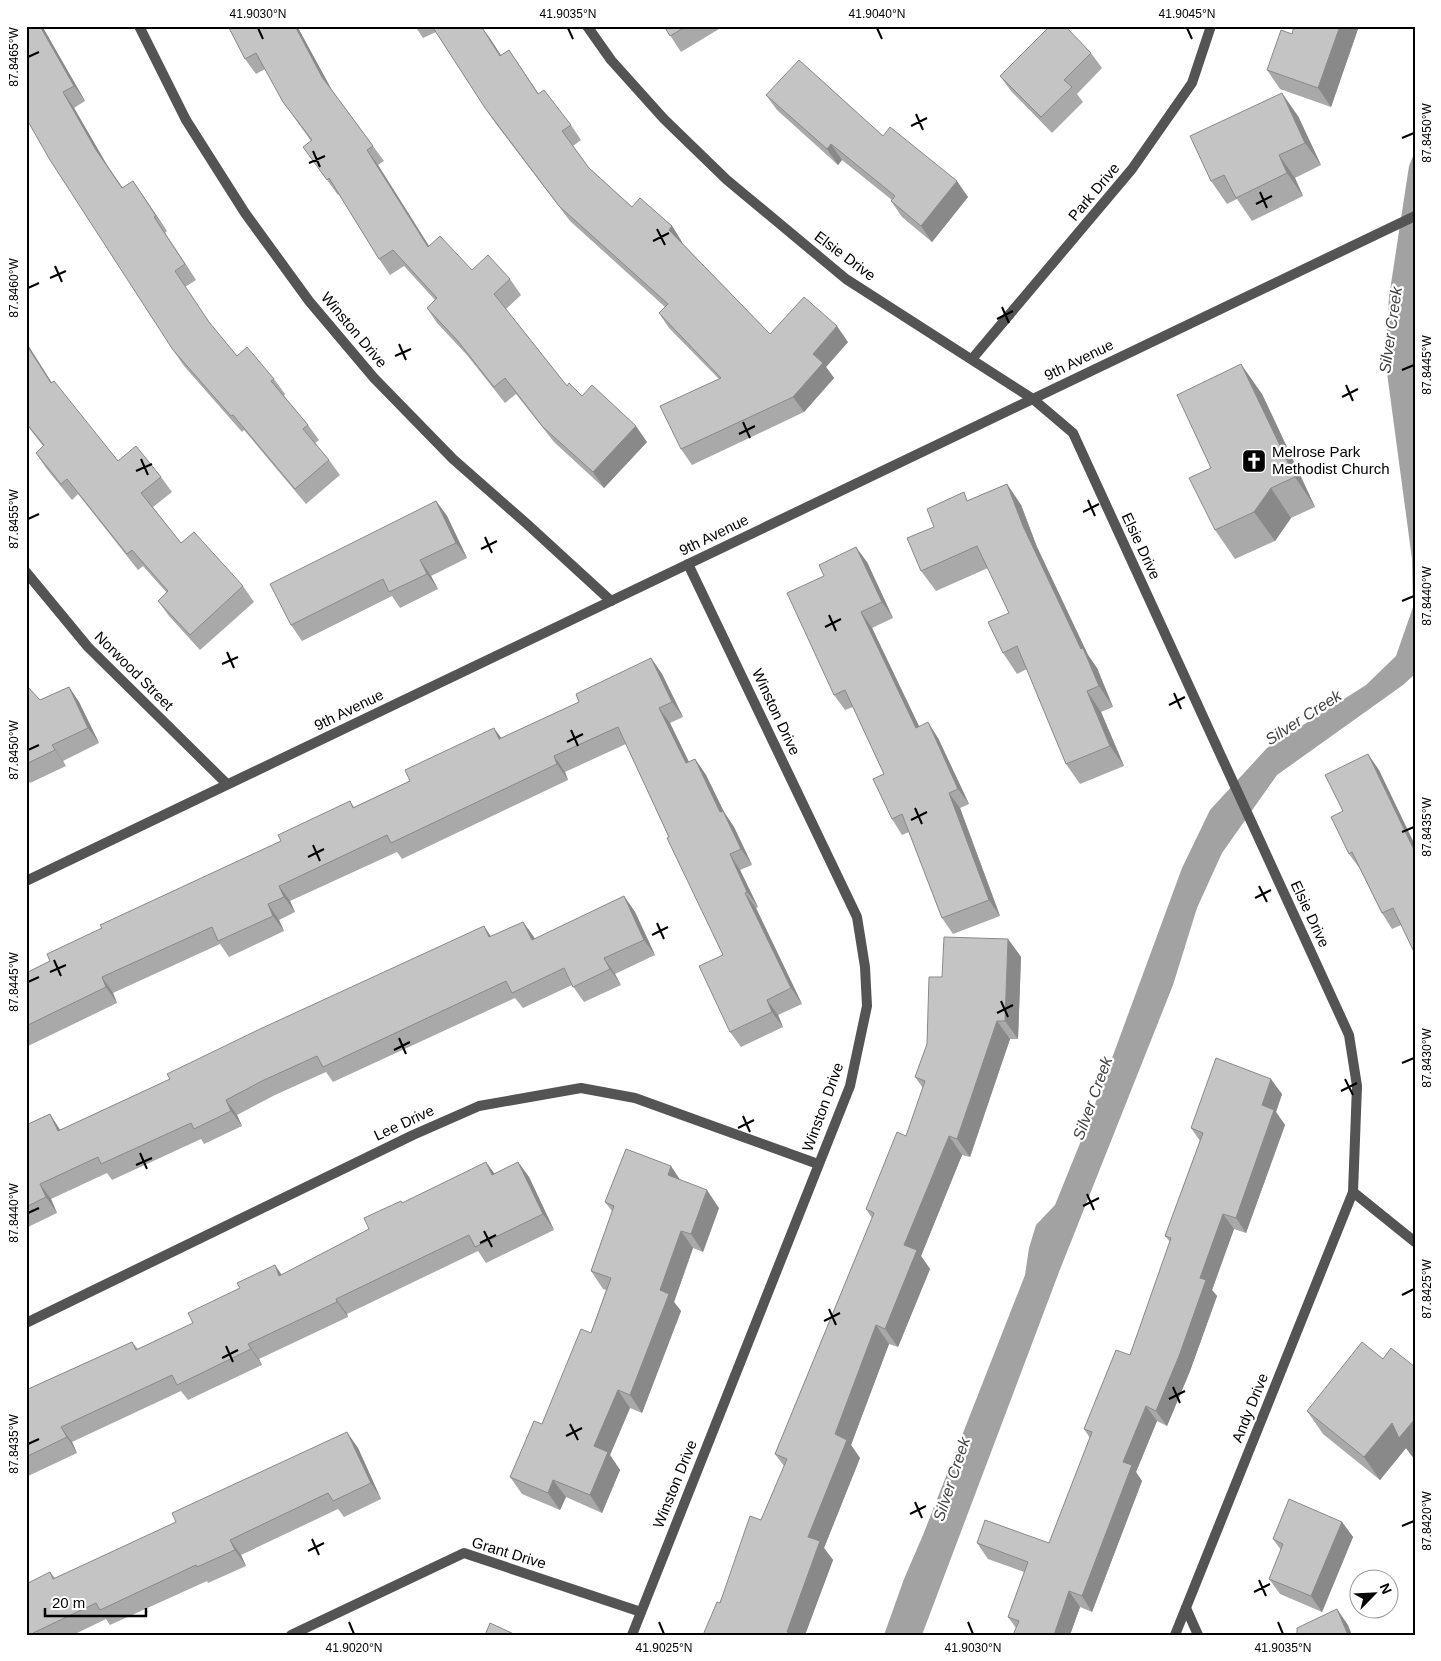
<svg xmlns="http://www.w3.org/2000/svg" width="1441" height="1661" font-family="Arial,sans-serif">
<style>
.water{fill:#a2a2a2}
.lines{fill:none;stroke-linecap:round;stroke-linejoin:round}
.minor{stroke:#545454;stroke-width:10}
.tertiary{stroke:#545454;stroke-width:10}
.wall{fill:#a9a9a9}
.shaded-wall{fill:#898989}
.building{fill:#c4c4c4;stroke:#898989}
.ticks{fill:none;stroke:#000;stroke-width:2}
.labels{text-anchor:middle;stroke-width:4.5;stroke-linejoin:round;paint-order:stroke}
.street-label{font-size:15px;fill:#000;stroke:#fff}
.poi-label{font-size:15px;fill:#000;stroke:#fff;text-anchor:start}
.water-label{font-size:16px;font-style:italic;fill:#434343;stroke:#fff}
.neatline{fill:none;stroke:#000;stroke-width:2}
.ticks-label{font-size:12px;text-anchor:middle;fill:#000}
</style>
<rect width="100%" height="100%" fill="#fff"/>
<polygon class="water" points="1415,151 1415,674 1403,685 1277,775 1222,853 1197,908 1173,985 1059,1272 922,1635 884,1635 904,1579 923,1535 1025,1275 1029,1248 1036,1225 1055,1205 1087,1126 1182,868 1210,810 1267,748 1366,685 1396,656 1413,607 1412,559 1385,358 1389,297 1409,166"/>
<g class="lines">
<g class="minor">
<polyline points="139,26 186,120 245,213 309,301 374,378 453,459 527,524 611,601"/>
<polyline points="587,26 611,60 664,119 727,180 846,279 1033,399 1073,433 1349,1035 1357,1086 1353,1192 1415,1242"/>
<polyline points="972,359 1132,169 1192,83 1211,26"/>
<polyline points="26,572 88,647 227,784"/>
<polyline points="26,1323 413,1135 479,1106 581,1088 635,1098 818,1164"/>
<polyline points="1186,1608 1198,1635"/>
<polyline points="291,1635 464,1553 641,1612"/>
<polyline points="632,1635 850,1086 867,1006 865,967 857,917 688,564"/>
<polyline points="1175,1635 1353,1192"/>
</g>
<polyline class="tertiary" points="26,881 1415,216"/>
</g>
<g class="wall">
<polygon points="26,26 42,26 85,101 74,108 107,165 123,188 133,181 167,231 165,233 196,280 185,287 211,325 237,356 274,379 285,394 284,396 308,425 319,440 315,443 329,460 340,475 306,504 244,430 242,432 184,366 173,350"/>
<polygon points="228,26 297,26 331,89 384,161 378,165 429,246 472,270 510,279 521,295 506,309 567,386 582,396 647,442 604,488 554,442 516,394 505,403 467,355 437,323 427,308 435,300 404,266 390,275 379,259 339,194 338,195 303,147 311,141 283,102 265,69 256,74 245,59"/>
<polygon points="415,26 471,26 489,37 501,55 509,50 539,94 571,125 581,140 573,146 589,168 632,207 672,226 682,242 682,243 770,334 848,342 826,367 834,378 804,412 692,465 681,449 719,379 669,328 659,313 665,307 570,221 496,124 485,108 436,32 423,38"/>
<polygon points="664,26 724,26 681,52"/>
<polygon points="978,26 990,26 980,28"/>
<polygon points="1358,29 1331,107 1280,89 1267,70 1292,34"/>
<polygon points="1091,53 1102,68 1077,94 1083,102 1052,133 1011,91 1000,76"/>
<polygon points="766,95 883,136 968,197 932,242 902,217 891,201 892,200 842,160 838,165 777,110"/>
<polygon points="1298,116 1321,165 1295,178 1303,196 1252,221 1237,199 1227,204 1211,181"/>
<polygon points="26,342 52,383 118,461 161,477 172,492 153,507 181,543 243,586 254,602 200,650 169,616 158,601 167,593 143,566 138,570 78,494 72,500 46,468 36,453 43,446 26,424"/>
<polygon points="1262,394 1315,507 1291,518 1275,541 1235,559 1215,530 1211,468"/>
<polygon points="1007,484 1021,505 1037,547 1088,655 1097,668 1113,707 1101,712 1124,766 1080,784 1066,764 1027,669 1017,674 1003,653 1009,613 988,568 936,591 921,571 969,500"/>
<polygon points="436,501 447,516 467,558 431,576 438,589 400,608 392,596 302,641 291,625"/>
<polygon points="867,562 893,618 872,628 919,726 938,738 969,804 960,808 1000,916 953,934 942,918 909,832 902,835 892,819 884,774 853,707 845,710 834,695"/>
<polygon points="651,658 662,674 683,717 670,723 689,762 695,759 706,775 724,812 734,827 752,865 740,870 758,907 756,908 802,1004 778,1015 783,1027 741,1047 730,1032 723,955 626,744 565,772 568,780 402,859 397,852 290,901 295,912 279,920 284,931 229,957 220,944 113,993 117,1003 26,1047 26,973 50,961 102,928 281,841 350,801 354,807 579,702"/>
<polygon points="26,685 40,700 69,687 79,702 99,743 63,761 66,766 30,783 26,778"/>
<polygon points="1379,770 1401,925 1392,929 1382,913 1360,869 1349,854 1343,811"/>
<polygon points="624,896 635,912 655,955 615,974 621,985 584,1002 572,985 523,1008 515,998 333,1082 326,1072 275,1095 237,1115 242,1126 204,1144 201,1139 112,1180 107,1173 51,1199 57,1213 26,1228 26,1125 50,1114 60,1130 170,1079 484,926 491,937 523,922 535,939"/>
<polygon points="1008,939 1021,957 1018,1039 1010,1039 970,1157 962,1155 921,1256 930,1269 898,1347 889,1344 851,1445 860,1458 824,1548 833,1560 805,1635 703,1635 761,1520 784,1466 775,1454 872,1218 866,1209 906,1136 923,1088 915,1077 927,1044 942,977"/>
<polygon points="1282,1094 1276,1112 1285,1125 1246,1233 1234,1229 1212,1290 1217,1296 1190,1371 1167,1426 1157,1421 1136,1472 1142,1481 1092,1612 1080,1607 1070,1635 1013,1635 1016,1628 1008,1617 1024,1572 988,1559 977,1543 1049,1543 1090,1438 1084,1429 1130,1355 1170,1242 1165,1236 1200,1141 1191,1128"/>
<polygon points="518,1162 529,1177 554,1230 486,1263 478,1251 347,1314 348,1317 259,1359 262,1365 188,1400 181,1391 72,1442 77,1453 26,1477 26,1390 132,1342 138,1349 193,1323 281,1275 369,1229 403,1203 494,1174"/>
<polygon points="681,1180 719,1208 703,1252 693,1248 674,1302 681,1311 642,1413 630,1408 610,1455 620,1470 602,1513 566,1497 560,1510 522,1494 510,1477 542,1424 591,1333 606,1290 603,1289 591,1271 612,1211 605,1202"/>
<polygon points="1383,1359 1415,1460 1406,1448 1380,1480 1323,1434 1307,1411"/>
<polygon points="358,1448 381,1499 344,1517 338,1509 241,1555 246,1566 208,1583 207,1581 110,1625 106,1619 73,1635 26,1635 50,1572 55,1578"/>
<polygon points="1342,1522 1353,1537 1322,1612 1280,1594 1269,1579 1281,1550 1273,1539"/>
</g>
<g class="shaded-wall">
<polygon points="40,26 42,26 85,101 74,86"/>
<polygon points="295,26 297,26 333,92 322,77"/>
<polygon points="481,26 489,37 511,71 500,56"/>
<polygon points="1340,26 1359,26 1331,107 1318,88"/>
<polygon points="63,92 74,108 107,165 133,204 96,150"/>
<polygon points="1282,93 1298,116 1321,165 1305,143"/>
<polygon points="831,144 842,160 838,165 827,149"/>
<polygon points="367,150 378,165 439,262 428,247"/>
<polygon points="1279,155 1295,178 1303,196 1287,173"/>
<polygon points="133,181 144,197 167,231 156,216"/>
<polygon points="957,181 968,197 932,242 921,226"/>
<polygon points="154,217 165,233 196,280 185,264"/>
<polygon points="672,226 682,242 680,245 669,230"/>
<polygon points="837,326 848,342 826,367 834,378 804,412 793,397 813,354"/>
<polygon points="26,342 62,399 51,383 26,344"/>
<polygon points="1241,364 1262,394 1315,507 1295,477"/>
<polygon points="636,426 647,442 604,488 593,472"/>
<polygon points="1007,484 1021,505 1037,547 1088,655 1097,668 1113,707 1099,686 1081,649 1023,526"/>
<polygon points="1271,488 1291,518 1275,541 1254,512"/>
<polygon points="436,501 447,516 467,558 456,543"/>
<polygon points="856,547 867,562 893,618 882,602"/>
<polygon points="420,560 431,576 438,589 427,574"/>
<polygon points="861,612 872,628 927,743 916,728"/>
<polygon points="651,658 662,674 683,717 672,702"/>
<polygon points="69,687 79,702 99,743 88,728"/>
<polygon points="1087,691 1101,712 1124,766 1110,746"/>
<polygon points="659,708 670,723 697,779 686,763"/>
<polygon points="928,722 938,738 969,804 958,789"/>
<polygon points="494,728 505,743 499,739"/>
<polygon points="52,745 63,761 66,766 55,750"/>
<polygon points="1368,754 1379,770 1415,845 1415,852"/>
<polygon points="554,756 565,772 568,780 557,764"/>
<polygon points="695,759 706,775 724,812 734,827 752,865 741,849 720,812"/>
<polygon points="949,793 960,808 1000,916 989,900"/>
<polygon points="730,854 740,870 758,907 747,892"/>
<polygon points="279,886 290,901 295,912 284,897"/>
<polygon points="745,893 756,908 802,1004 791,988"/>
<polygon points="624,896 635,912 655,955 644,940"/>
<polygon points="268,904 279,920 284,931 273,916"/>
<polygon points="523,922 534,937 543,956 532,940"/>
<polygon points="484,926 494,941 489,937"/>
<polygon points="1008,939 1021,957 1018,1039 1005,1021"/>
<polygon points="604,958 615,974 621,985 610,969"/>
<polygon points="102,977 113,993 117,1003 106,987"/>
<polygon points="767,1000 778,1015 783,1027 772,1012"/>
<polygon points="997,1021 1010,1039 970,1157 957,1139"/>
<polygon points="1271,1079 1282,1094 1276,1112 1285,1125 1246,1233 1236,1218 1262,1105"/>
<polygon points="226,1100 237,1115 242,1126 231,1111"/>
<polygon points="50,1114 60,1130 58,1131"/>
<polygon points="949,1136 962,1155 921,1256 930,1269 898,1347 885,1329 904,1245"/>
<polygon points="486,1162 497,1177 492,1175"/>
<polygon points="518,1162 529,1177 554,1230 543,1214"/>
<polygon points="671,1166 683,1184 668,1175"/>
<polygon points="40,1184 51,1199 57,1213 46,1197"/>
<polygon points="707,1190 719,1208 703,1252 691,1234"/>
<polygon points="1223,1214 1234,1229 1212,1290 1217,1296 1190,1371 1167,1426 1156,1411 1200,1278"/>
<polygon points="681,1231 693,1248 674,1302 681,1311 642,1413 630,1395 660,1290"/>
<polygon points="275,1265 286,1281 279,1276"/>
<polygon points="336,1299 347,1314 348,1317 337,1302"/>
<polygon points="876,1325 889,1344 851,1445 860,1458 824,1548 833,1560 805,1635 789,1635 787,1632 808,1537 835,1434"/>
<polygon points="248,1344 259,1359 262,1365 251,1349"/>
<polygon points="618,1390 630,1408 610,1455 620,1470 602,1513 590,1495 594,1446"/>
<polygon points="1146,1406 1157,1421 1136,1472 1142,1481 1092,1612 1082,1596 1123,1462"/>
<polygon points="1415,1419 1415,1460 1406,1448 1380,1480 1364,1457 1392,1423"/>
<polygon points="61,1427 72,1442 77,1453 67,1437"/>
<polygon points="347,1432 358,1448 381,1499 371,1483"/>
<polygon points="553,1480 566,1497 560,1510 548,1493"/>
<polygon points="1342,1522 1353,1537 1322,1612 1311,1596"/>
<polygon points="230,1540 241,1555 246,1566 235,1550"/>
<polygon points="1069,1591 1080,1607 1070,1635 1054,1635"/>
<polygon points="1337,1609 1348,1625 1352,1635 1348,1635"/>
</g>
<g class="building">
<polygon points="26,26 40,26 74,86 63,92 96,150 122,188 133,181 156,216 154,217 185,264 175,271 209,322 237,356 247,347 274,379 271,381 308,425 303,429 329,460 295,489 233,415 231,416 173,350 50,160 26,118"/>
<polygon points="228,26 295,26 322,77 373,146 367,150 428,247 440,236 472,270 488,255 510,279 494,294 567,386 569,383 582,396 592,385 636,426 593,472 543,427 505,378 494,387 457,340 427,308 437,298 393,250 379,259 329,178 327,180 303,147 312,140 283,102 256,53 245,59"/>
<polygon points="432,26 468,26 469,28 472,26 481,26 500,56 509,50 538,94 544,90 571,125 562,131 589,168 632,207 640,198 672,226 669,230 770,334 804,297 837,326 813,354 823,363 793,397 681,449 660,406 721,378 659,313 668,304 559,206 485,108"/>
<polygon points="664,26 687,26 670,36"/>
<polygon points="1050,26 1065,26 1091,53 1064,80 1072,87 1041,117 1000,76"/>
<polygon points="1294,26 1340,26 1318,88 1267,70 1281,30 1292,34"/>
<polygon points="799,60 883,136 890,127 957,181 921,226 891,201 895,196 831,144 827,149 766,95"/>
<polygon points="1282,93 1305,143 1279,155 1287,173 1236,198 1224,175 1211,181 1190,136"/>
<polygon points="26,344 51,383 54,381 118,461 136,446 161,477 141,493 181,543 194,532 243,586 190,635 158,601 168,591 132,550 127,554 67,479 61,484 36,453 44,445 26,423"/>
<polygon points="1241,364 1295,477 1271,488 1254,512 1215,530 1189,478 1211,468 1177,395"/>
<polygon points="1007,484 1023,526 1081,649 1083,648 1099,686 1087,691 1110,746 1066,764 1017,646 1003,653 988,622 1009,613 977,546 921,571 907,538 934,527 927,509 964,492 967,501"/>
<polygon points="436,501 456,543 420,560 427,574 389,592 383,579 291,625 270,584"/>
<polygon points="856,547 882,602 861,612 916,728 928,722 958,789 949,793 989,900 942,918 902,814 892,819 873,779 884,774 845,690 834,695 787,593 824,576 819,565"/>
<polygon points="651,658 672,702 659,708 686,763 695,759 720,812 723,811 741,849 730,854 747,892 745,893 791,988 767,1000 772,1012 730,1032 699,966 723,955 667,838 669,837 618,727 554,756 557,764 391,843 387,835 279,886 284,897 268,904 273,916 218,941 212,927 102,977 106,987 26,1026 26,973 50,961 47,954 102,928 100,925 281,841 278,835 350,801 353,808 410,781 405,770 494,728 499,739 579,702 576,694"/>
<polygon points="26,685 40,700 69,687 88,728 52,745 55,750 26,764"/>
<polygon points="1368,754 1415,852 1415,954 1393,908 1382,913 1352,852 1349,854 1331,817 1343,811 1325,775"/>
<polygon points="624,896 644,940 604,958 610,969 573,987 564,968 512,993 506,981 323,1067 317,1056 264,1080 226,1100 231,1111 194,1129 191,1123 101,1164 98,1157 40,1184 46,1197 26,1207 26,1125 50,1114 58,1131 170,1079 167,1074 260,1029 484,926 489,937 523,922 532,940"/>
<polygon points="944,937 1008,939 1005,1021 997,1021 957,1139 949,1136 904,1245 917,1250 885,1329 876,1325 835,1434 847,1440 808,1537 820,1541 787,1632 793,1635 703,1635 717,1602 720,1603 750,1516 761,1520 787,1459 775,1454 874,1213 866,1209 897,1132 906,1136 925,1081 915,1077 927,1044 929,977 942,977"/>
<polygon points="1216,1058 1271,1079 1262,1105 1274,1110 1236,1218 1223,1214 1200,1278 1206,1280 1179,1356 1156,1411 1146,1406 1123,1462 1132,1465 1082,1596 1069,1591 1054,1635 1013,1635 1019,1621 1008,1617 1028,1562 977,1543 985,1520 1049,1543 1092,1432 1084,1429 1116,1350 1130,1355 1171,1238 1165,1236 1203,1133 1191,1128"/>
<polygon points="626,1149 671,1166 668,1175 707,1190 691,1234 681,1231 660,1290 669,1294 630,1395 618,1390 594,1446 608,1452 590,1495 553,1480 548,1493 510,1477 534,1421 542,1424 581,1329 591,1333 611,1278 591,1271 614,1206 605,1202"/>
<polygon points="486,1162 492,1175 518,1162 543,1214 475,1247 469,1235 336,1299 337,1302 248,1344 251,1349 177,1385 172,1375 61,1427 67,1437 26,1457 26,1390 132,1342 136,1350 193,1323 188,1313 240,1288 237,1283 275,1265 279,1276 369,1229 364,1218 401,1201 402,1203"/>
<polygon points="1362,1342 1383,1359 1391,1348 1415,1367 1415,1419 1399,1438 1392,1423 1364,1457 1307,1411"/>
<polygon points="347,1432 371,1483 333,1501 328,1493 230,1540 235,1550 197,1567 196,1565 100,1610 96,1603 33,1633 34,1635 26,1635 26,1584 50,1572 53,1579 176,1522 172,1513"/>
<polygon points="1289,1499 1342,1522 1311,1596 1269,1579 1283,1544 1273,1539"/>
<polygon points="1337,1609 1348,1635 1297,1635 1297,1628"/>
<polygon points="490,1623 516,1635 485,1635"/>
</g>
<path class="ticks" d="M258 28 263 39M568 28 573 39M877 28 882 39M1187 28 1192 39M28 57 39 52M916 114 923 130M911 126 927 118M1402 138 1414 133M313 151 320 167M309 163 325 156M1260 192 1267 208M1256 204 1272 196M657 229 665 245M653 241 669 233M55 266 62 282M50 278 66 271M28 288 39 283M1002 307 1009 323M997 319 1013 311M399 344 406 360M395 356 411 349M1402 370 1414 365M1346 385 1353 401M1342 397 1358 389M743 422 750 438M739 434 755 426M141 459 148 475M136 471 152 464M1088 500 1095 516M1083 512 1099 504M28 519 39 514M485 537 492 553M481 549 497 541M1402 601 1414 596M829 615 836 631M825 627 841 619M227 652 234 668M222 664 238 657M1174 693 1181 709M1169 705 1185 697M571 730 578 746M567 742 583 734M28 750 39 745M915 808 922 824M911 820 927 812M1402 832 1414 827M313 845 320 861M308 857 324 849M1259 886 1267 902M1255 898 1271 890M657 923 664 939M652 935 668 927M54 960 61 976M50 972 66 965M28 982 39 977M1001 1001 1008 1017M997 1013 1013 1005M399 1038 406 1054M394 1050 410 1042M1402 1063 1414 1058M1345 1079 1353 1095M1341 1091 1357 1083M743 1116 750 1132M738 1128 754 1120M140 1153 147 1169M136 1165 152 1158M1087 1194 1094 1210M1083 1206 1099 1198M28 1213 39 1208M484 1231 492 1247M480 1243 496 1235M1402 1295 1414 1289M829 1309 836 1325M824 1321 840 1313M226 1346 233 1362M222 1358 238 1350M1173 1387 1180 1403M1169 1399 1185 1391M570 1424 578 1440M566 1436 582 1428M28 1444 39 1439M915 1502 922 1518M910 1514 926 1506M1402 1526 1414 1521M312 1539 319 1555M308 1551 324 1543M1259 1580 1266 1596M1254 1592 1270 1584M349 1622 354 1634M659 1622 664 1634M968 1622 973 1634M1278 1622 1283 1634"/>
<defs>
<symbol id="church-square" viewBox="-11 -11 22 22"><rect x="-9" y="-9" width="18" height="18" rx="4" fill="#000" stroke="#fff"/><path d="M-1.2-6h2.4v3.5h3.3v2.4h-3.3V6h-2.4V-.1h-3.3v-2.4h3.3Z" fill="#fff"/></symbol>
</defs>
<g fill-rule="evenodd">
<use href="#church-square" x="1240" y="447" width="28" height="28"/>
</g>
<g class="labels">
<g class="street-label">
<text transform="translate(1094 192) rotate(-50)" y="5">Park Drive</text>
<text transform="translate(845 256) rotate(37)" y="5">Elsie Drive</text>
<text transform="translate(354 330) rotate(50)" y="5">Winston Drive</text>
<text transform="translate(1079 360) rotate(-26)" y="5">9th Avenue</text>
<text transform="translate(714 535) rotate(-26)" y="5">9th Avenue</text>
<text transform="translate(1141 546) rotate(65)" y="5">Elsie Drive</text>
<text transform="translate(134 671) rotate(45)" y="5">Norwood Street</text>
<text transform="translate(349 710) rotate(-26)" y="5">9th Avenue</text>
<text transform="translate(776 712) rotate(65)" y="5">Winston Drive</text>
<text transform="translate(1310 914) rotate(65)" y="5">Elsie Drive</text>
<text transform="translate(823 1107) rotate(-70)" y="5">Winston Drive</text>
<text transform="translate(404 1123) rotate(-25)" y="5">Lee Drive</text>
<text transform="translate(1250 1408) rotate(-68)" y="5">Andy Drive</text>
<text transform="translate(675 1484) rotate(-68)" y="5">Winston Drive</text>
<text transform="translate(509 1553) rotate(17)" y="5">Grant Drive</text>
</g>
<g class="poi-label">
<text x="1272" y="457">Melrose Park<tspan x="1272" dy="17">Methodist Church</tspan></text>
</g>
<g class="water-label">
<text transform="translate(1390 330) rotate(-82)" y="6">Silver Creek</text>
<text transform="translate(1303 717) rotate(-33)" y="6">Silver Creek</text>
<text transform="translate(1092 1098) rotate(-70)" y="6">Silver Creek</text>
<text transform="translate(951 1479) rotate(-72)" y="6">Silver Creek</text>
</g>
</g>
<rect width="1441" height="1661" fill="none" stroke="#ffffff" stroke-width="55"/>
<g transform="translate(1374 1594) rotate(66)"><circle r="24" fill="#ffffff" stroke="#999999"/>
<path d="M0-4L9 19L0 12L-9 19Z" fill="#000000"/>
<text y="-8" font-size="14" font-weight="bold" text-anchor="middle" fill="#000000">N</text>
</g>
<path d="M45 1608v8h101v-8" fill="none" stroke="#000000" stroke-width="2.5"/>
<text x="52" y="1608" font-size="15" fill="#000000" stroke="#ffffff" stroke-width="4" paint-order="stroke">20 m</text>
<rect x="28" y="28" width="1386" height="1606" class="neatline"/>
<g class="ticks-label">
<text x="258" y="18">41.9030°N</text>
<text x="568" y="18">41.9035°N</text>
<text x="877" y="18">41.9040°N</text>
<text x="1187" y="18">41.9045°N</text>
<text transform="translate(14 57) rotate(-90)" y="4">87.8465°W</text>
<text transform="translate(1427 133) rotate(-90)" y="4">87.8450°W</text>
<text transform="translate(14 288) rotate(-90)" y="4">87.8460°W</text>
<text transform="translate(1427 365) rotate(-90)" y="4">87.8445°W</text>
<text transform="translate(14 519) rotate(-90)" y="4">87.8455°W</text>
<text transform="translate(1427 596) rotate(-90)" y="4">87.8440°W</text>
<text transform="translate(14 750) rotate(-90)" y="4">87.8450°W</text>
<text transform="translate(1427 827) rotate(-90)" y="4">87.8435°W</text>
<text transform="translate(14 982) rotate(-90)" y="4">87.8445°W</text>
<text transform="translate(1427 1058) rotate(-90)" y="4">87.8430°W</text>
<text transform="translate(14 1213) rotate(-90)" y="4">87.8440°W</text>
<text transform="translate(1427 1289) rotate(-90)" y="4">87.8425°W</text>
<text transform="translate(14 1444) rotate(-90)" y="4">87.8435°W</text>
<text transform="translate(1427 1521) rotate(-90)" y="4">87.8420°W</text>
<text x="354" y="1652">41.9020°N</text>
<text x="664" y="1652">41.9025°N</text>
<text x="973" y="1652">41.9030°N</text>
<text x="1283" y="1652">41.9035°N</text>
</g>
</svg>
